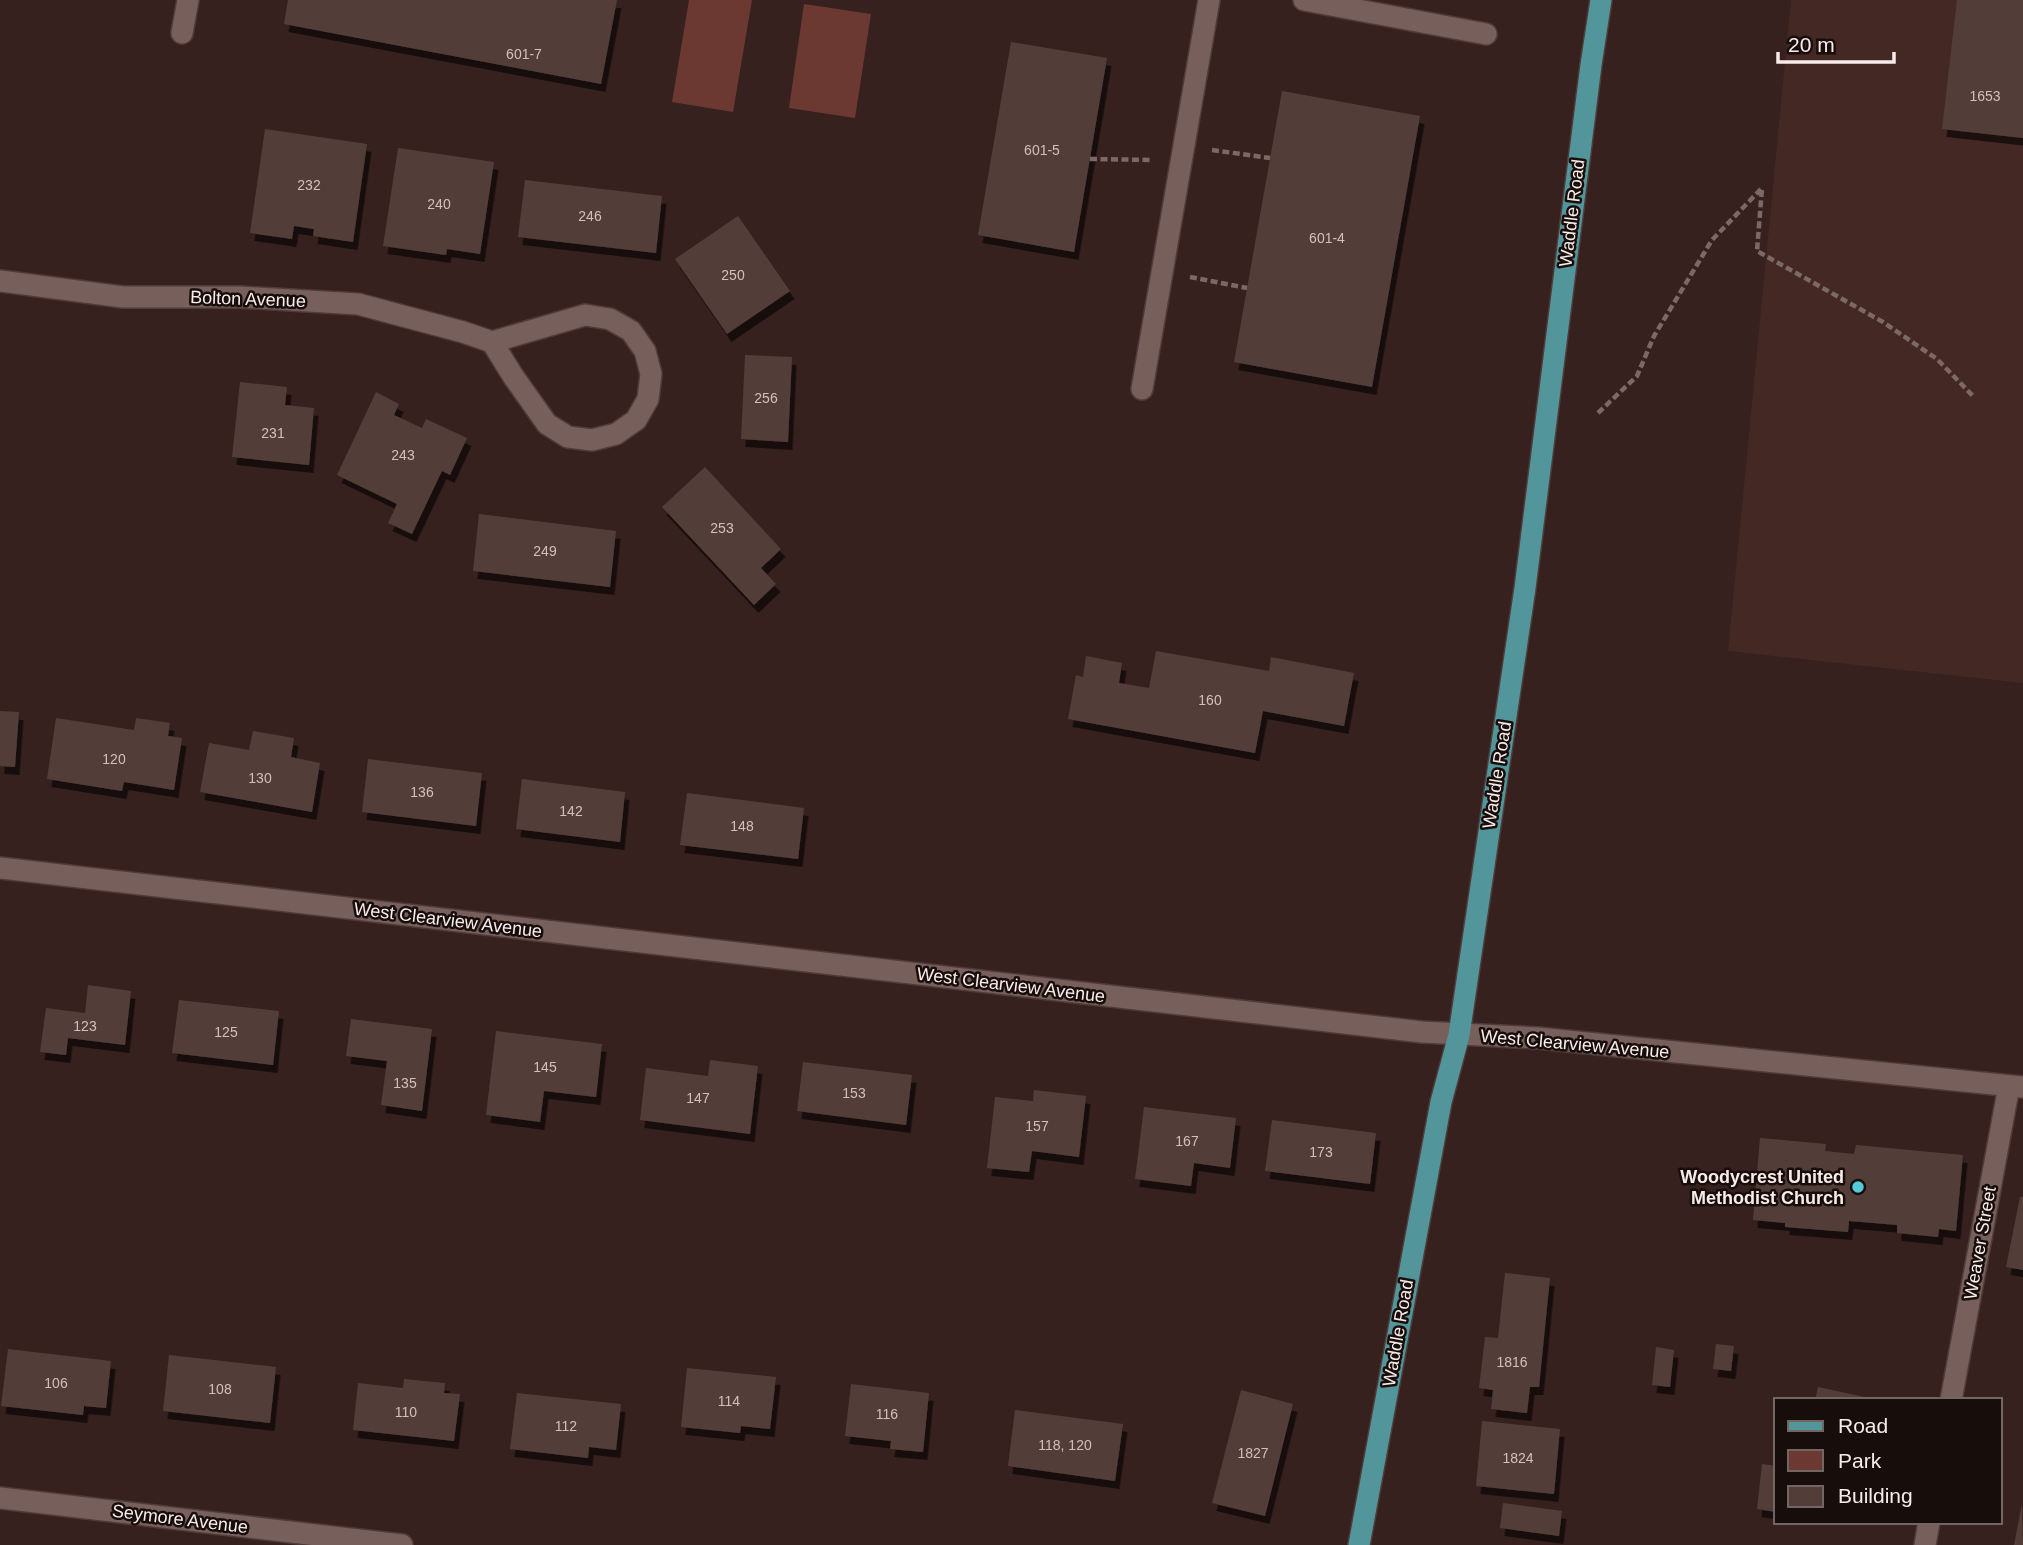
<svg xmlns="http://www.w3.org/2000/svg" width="2023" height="1545" font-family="Arial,sans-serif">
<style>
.built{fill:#432824}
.green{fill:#6c3932}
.building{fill:#533d39;filter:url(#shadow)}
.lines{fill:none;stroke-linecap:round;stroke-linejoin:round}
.minor-casing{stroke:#4d3c3a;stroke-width:24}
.major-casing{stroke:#4d3c3a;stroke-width:24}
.path{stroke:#7c6966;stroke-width:4.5;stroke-dasharray:7 3.5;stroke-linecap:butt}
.minor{stroke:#775f5b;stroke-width:21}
.major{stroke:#52969c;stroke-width:21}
.poi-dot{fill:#52cbd8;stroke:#170e0c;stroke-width:2.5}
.labels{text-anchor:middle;stroke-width:5;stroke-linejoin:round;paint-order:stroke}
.number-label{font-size:14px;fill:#d0c0bd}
.street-label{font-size:18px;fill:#f9ebe9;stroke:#170e0c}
.poi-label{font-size:18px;font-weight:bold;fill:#f9ebe9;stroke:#170e0c;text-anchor:end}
</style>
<defs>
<filter id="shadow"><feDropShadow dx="4.5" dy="8" stdDeviation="0" flood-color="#0009"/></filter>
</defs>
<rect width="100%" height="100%" fill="#36211e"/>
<polygon class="built" points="1791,0 2023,0 2023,683 1728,651"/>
<g class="green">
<polygon points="689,0 752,0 733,112 672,102"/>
<polygon points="804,4 871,14 855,118 789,108"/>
</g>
<g class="building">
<polygon points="288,0 617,0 601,84 284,24"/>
<polygon points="1957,0 2023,0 2023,138 1942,129"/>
<polygon points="1011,42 1107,58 1074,252 978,235"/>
<polygon points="1282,91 1420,116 1372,387 1234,362"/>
<polygon points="265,129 367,144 353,242 313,236 314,229 294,226 292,239 250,233"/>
<polygon points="398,148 494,162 480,254 447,249 446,255 383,246"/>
<polygon points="525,180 662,196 656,253 518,237"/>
<polygon points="738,216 790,291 727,334 675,259"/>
<polygon points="745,355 792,357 788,442 741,439"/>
<polygon points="240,382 287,387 285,405 314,408 309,465 232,457"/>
<polygon points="376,392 399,404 394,415 422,428 426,419 467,438 450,475 442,471 412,534 388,523 397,504 337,475"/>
<polygon points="705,467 781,549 761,568 776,584 754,605 662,507"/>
<polygon points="479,514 616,531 610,587 473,571"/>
<polygon points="1156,651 1269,671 1271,657 1354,673 1344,726 1263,711 1255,753 1068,719 1076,675 1083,677 1086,656 1122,663 1119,683 1149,688"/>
<polygon points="0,711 19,712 15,767 0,766"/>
<polygon points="56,718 134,730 136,718 170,723 168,736 182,738 174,790 124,782 122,791 47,779"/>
<polygon points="253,731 294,738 291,757 320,763 312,812 200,792 209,743 249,750"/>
<polygon points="368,759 482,773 476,826 362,812"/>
<polygon points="522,779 625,792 620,842 516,829"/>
<polygon points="687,793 804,808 798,859 680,845"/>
<polygon points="88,985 131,991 125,1045 68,1038 66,1055 40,1052 46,1008 85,1013"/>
<polygon points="179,1000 279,1011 273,1065 172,1053"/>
<polygon points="351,1019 432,1029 422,1111 381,1105 387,1061 346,1056"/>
<polygon points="496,1031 602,1044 596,1097 544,1091 540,1122 486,1115"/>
<polygon points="710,1060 758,1066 750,1134 640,1120 646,1068 708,1076"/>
<polygon points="803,1062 912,1075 906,1125 797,1111"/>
<polygon points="1034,1090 1086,1096 1079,1157 1032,1151 1029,1172 987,1168 995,1097 1033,1101"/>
<polygon points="1144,1107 1236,1118 1230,1168 1194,1163 1191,1186 1135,1179"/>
<polygon points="1272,1120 1376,1133 1370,1184 1265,1171"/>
<polygon points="1760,1138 1826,1144 1825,1151 1854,1154 1856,1145 1963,1155 1956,1231 1939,1229 1938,1237 1897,1233 1897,1225 1849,1221 1848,1232 1785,1227 1785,1223 1753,1220"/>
<polygon points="2020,1197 2023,1197 2023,1270 2006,1267"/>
<polygon points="1505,1273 1550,1278 1539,1387 1530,1387 1527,1413 1491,1409 1493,1390 1479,1388 1485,1337 1498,1338"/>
<polygon points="1716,1344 1734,1346 1731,1371 1713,1369"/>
<polygon points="1656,1347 1674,1350 1670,1387 1652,1385"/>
<polygon points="8,1349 111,1361 106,1408 84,1406 83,1415 1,1406"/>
<polygon points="169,1355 276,1367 270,1423 163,1411"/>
<polygon points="687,1368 776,1377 770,1429 741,1426 740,1433 681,1427"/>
<polygon points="404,1379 445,1383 444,1393 460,1394 454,1441 353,1430 358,1383 403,1388"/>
<polygon points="851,1384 929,1393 923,1452 890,1449 891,1441 845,1436"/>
<polygon points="1818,1387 1874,1399 1873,1400 1815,1400"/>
<polygon points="1241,1390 1293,1404 1265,1516 1212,1503"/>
<polygon points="517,1393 621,1404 616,1450 589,1447 588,1458 510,1449"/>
<polygon points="1015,1410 1123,1424 1115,1481 1008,1466"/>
<polygon points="1482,1421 1560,1429 1554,1494 1476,1486"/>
<polygon points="1762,1464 1776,1466 1776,1512 1757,1509"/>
<polygon points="1503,1503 1562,1511 1559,1536 1500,1528"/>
<polygon points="2022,1504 2023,1545 2014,1545"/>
</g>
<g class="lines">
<defs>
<g id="minor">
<polyline points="1304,0 1486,34"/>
<polyline points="182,33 188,0"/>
<polyline points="0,281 123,297 240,297 358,304 463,332 492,342 585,315 610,319 631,331 645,351 651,374 648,399 636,420 616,434 592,440 568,437 547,424 513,376 492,342"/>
<polyline points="1142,389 1209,0"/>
<polyline points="0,868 1422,1032 1538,1038 2023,1087"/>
<polyline points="1951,1400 2009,1086"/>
<polyline points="0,1498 402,1545"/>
<polyline points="1925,1545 1929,1522"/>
</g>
<polyline id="major" points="1359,1545 1441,1102 1459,1035 1525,588 1591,65 1601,0"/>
</defs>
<use href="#minor" class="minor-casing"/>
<use href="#major" class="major-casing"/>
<g class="path">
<polyline points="1212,150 1270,158"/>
<polyline points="1090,159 1152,160"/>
<polyline points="1190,277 1247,288"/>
<polyline points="1598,413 1637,376 1654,336 1712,240 1762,188 1757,251 1883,322 1937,359 1973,396"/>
</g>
<use href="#minor" class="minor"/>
<use href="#major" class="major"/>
</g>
<circle class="poi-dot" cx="1858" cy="1187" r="7"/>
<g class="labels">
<g class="number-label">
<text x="524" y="59">601-7</text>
<text x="1985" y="101">1653</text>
<text x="1042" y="155">601-5</text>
<text x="309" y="190">232</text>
<text x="439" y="209">240</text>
<text x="590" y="221">246</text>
<text x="1327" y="243">601-4</text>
<text x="733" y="280">250</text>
<text x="766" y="403">256</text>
<text x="273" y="438">231</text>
<text x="403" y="460">243</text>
<text x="722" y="533">253</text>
<text x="545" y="556">249</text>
<text x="1210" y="705">160</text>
<text x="114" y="764">120</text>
<text x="260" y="783">130</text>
<text x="422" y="797">136</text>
<text x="571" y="816">142</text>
<text x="742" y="831">148</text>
<text x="85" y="1031">123</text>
<text x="226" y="1037">125</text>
<text x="545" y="1072">145</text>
<text x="405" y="1088">135</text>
<text x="854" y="1098">153</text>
<text x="698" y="1103">147</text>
<text x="1037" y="1131">157</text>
<text x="1187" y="1146">167</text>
<text x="1321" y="1157">173</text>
<text x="1512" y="1367">1816</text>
<text x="56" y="1388">106</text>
<text x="220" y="1394">108</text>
<text x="729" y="1406">114</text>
<text x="406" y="1417">110</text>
<text x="887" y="1419">116</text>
<text x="566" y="1431">112</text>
<text x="1065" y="1450">118, 120</text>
<text x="1253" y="1458">1827</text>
<text x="1518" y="1463">1824</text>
</g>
<g class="street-label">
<text transform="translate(1572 213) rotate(-83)" y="6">Waddle Road</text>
<text transform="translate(248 299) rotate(2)" y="6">Bolton Avenue</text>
<text transform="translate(1497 775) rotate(-81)" y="6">Waddle Road</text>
<text transform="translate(448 920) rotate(7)" y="6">West Clearview Avenue</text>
<text transform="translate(1011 985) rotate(7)" y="6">West Clearview Avenue</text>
<text transform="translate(1575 1044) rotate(5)" y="6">West Clearview Avenue</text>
<text transform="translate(1980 1243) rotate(-80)" y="6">Weaver Street</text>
<text transform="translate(1398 1333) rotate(-80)" y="6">Waddle Road</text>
<text transform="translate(180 1519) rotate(7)" y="6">Seymore Avenue</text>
</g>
<g class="poi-label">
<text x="1844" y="1183">Woodycrest United<tspan x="1844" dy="21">Methodist Church</tspan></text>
</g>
</g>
<rect x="1774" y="1398" width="228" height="126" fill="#170e0c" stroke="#716664" stroke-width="2"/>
<rect x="1788" y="1421" width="35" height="10" fill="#52969c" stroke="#716664" stroke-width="2"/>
<text x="1838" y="1433" font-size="21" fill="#f9ebe9">Road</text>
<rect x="1788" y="1450" width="35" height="21" fill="#6c3932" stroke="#716664" stroke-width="2"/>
<text x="1838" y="1468" font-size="21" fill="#f9ebe9">Park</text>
<rect x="1788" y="1486" width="35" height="21" fill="#533d39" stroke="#716664" stroke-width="2"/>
<text x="1838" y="1503" font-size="21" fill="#f9ebe9">Building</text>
<path d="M1778 52v10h116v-10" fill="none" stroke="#f9ebe9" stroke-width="3.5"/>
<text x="1788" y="52" font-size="21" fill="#f9ebe9" stroke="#170e0c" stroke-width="5" paint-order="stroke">20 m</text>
</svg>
